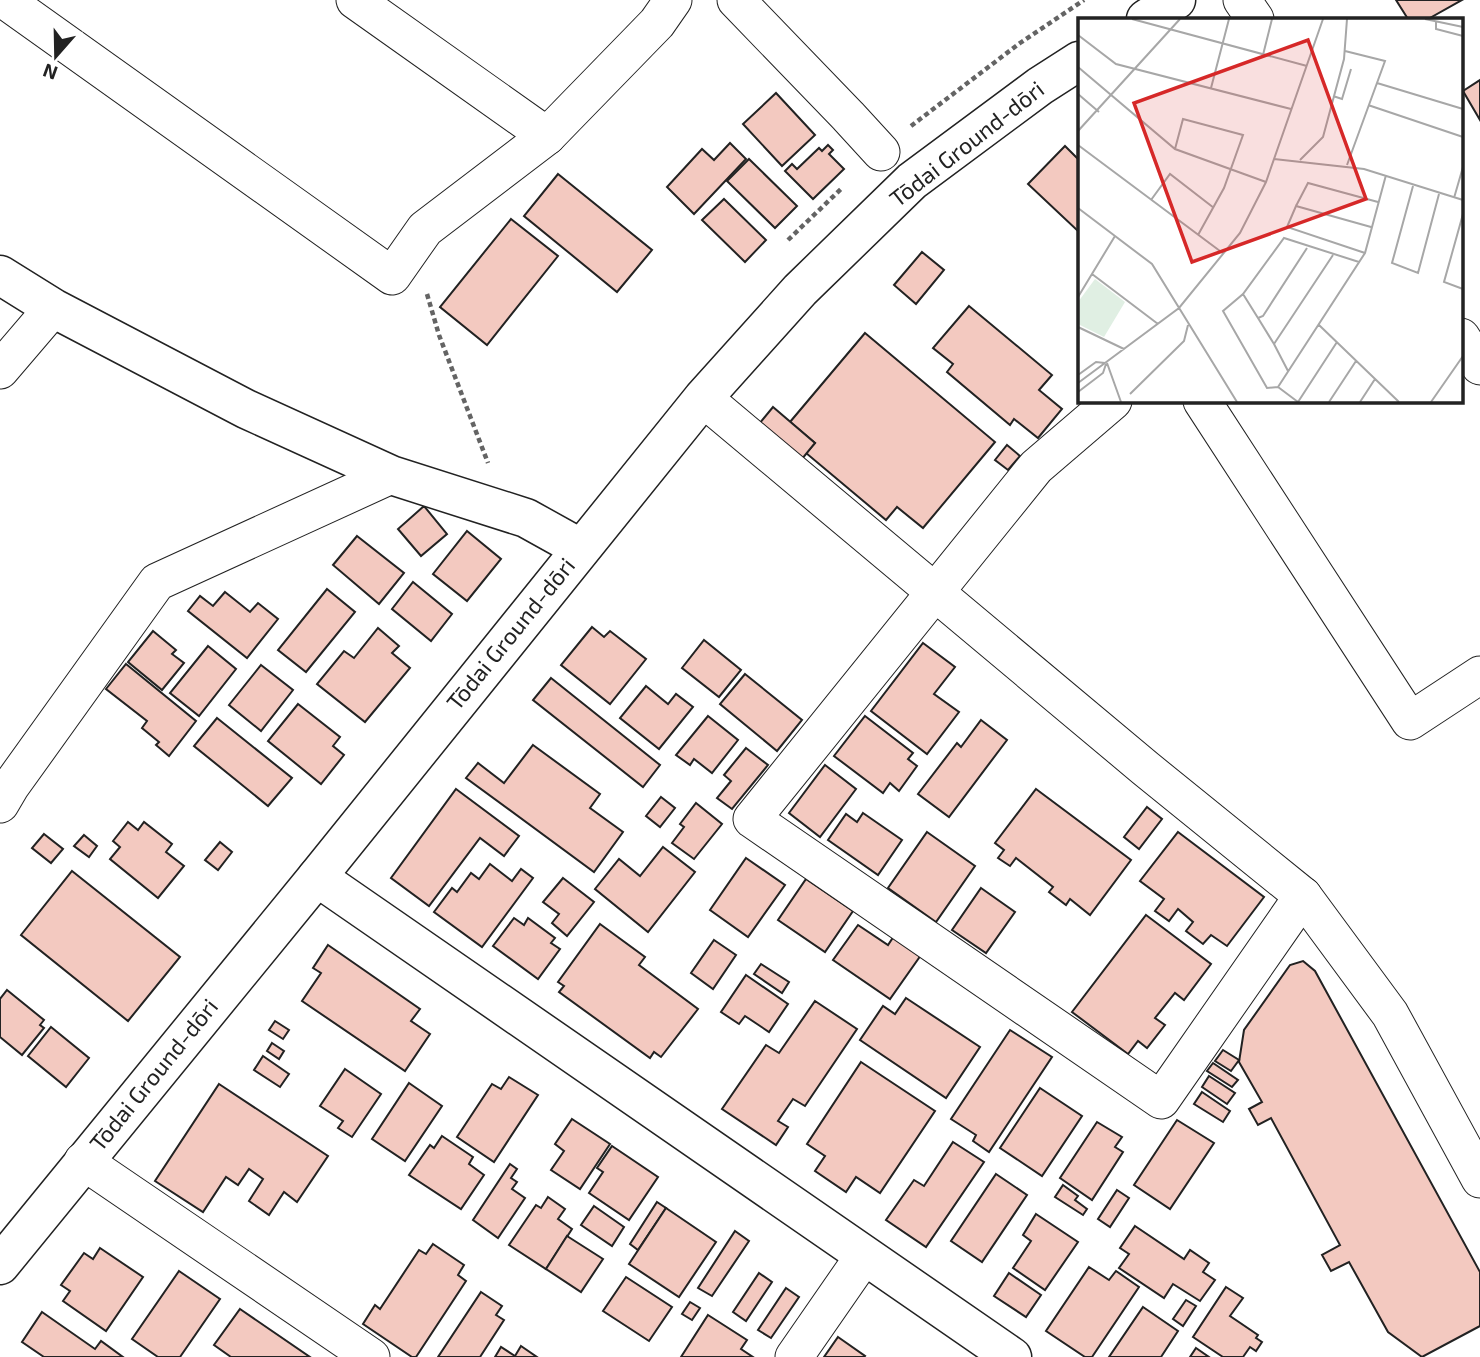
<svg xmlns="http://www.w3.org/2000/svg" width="1480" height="1357" font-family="'Exo 2',sans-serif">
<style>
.building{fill:#f3c9c0;stroke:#222;stroke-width:2}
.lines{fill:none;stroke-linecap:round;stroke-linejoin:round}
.street-casing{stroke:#222;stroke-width:39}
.secondary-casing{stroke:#222;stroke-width:41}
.path{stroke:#646464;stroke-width:4.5;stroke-dasharray:5 3.5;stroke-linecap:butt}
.street{stroke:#fff;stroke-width:37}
.secondary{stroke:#fff;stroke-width:38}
.labels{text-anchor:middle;stroke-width:5;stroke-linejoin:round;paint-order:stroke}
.street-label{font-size:23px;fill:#222;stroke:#fff}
.inset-road{fill:none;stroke:#a7a7a7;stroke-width:2}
.view{fill:#d62828;fill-opacity:0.15;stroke:#d62828;stroke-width:3.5}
.inset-edge{fill:none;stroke:#222;stroke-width:3.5}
</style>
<rect width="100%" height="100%" fill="#fff"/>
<g class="building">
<polygon points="1396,0 1462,0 1428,19 1408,19"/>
<polygon points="1480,80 1480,120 1463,91"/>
<polygon points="776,93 815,135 782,166 743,124"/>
<polygon points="730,143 746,159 694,214 667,187 702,149 714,160"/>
<polygon points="828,145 833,150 829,154 844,169 813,199 785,171 792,164 797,169 819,148 822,151"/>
<polygon points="1065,146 1079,160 1079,232 1028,184"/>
<polygon points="749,159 797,206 775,228 727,181"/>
<polygon points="558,174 652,250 617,292 524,216"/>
<polygon points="724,199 766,240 745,262 702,220"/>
<polygon points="511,219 558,256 487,345 440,307"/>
<polygon points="922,252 944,270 916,304 894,285"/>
<polygon points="969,306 1052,375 1039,390 1062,409 1038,438 1014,419 1010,425 947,372 953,364 933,348"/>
<polygon points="865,333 995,442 923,528 897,507 886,520 806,453 815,443 790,422"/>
<polygon points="773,407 815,443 802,459 759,424"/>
<polygon points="1007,445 1020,456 1008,470 995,460"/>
<polygon points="424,506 447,534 421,556 398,529"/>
<polygon points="467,531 501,559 467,601 433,574"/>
<polygon points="357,536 404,573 379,604 333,565"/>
<polygon points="413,582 452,614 431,641 392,609"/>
<polygon points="327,589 355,612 306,672 278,650"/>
<polygon points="225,592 250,612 258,603 278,619 247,658 188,611 200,596 213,606"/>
<polygon points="592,627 604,637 610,631 646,659 610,704 561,665"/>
<polygon points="378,628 399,646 392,653 410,668 365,722 317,684 344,651 354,658"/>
<polygon points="153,631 176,650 172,654 184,663 162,690 128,662"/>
<polygon points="704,640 741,670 719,697 682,668"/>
<polygon points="923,643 955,667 934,694 959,712 927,754 871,711"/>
<polygon points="208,646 236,669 199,716 170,693"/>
<polygon points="126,664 196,721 169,756 156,745 159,742 142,728 147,721 106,689"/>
<polygon points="261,665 293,690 261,731 229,705"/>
<polygon points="745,674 802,720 777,751 720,704"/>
<polygon points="551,678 660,765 643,787 533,700"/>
<polygon points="646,686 668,704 676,694 693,707 659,749 620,718"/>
<polygon points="298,704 340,737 333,746 344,755 321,784 268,741"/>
<polygon points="708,716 738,740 712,773 694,759 690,765 676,755"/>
<polygon points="865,716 913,753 908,759 917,766 899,791 890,783 883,793 834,756"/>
<polygon points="217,718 292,778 268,806 194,746"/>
<polygon points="981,720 1007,740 949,817 918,794 957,743 961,747"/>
<polygon points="533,745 600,794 590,808 623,832 594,872 466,778 478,763 504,783"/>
<polygon points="746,748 768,765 732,809 717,798 731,781 724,775"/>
<polygon points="825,765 856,789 820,837 789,813"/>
<polygon points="456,789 519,836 504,856 480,838 429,906 391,878"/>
<polygon points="1036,789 1131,860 1090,915 1070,899 1066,905 1049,892 1053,887 1016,858 1010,866 998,858 1004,850 995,843"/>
<polygon points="661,797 675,808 660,827 646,816"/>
<polygon points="696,803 722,824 694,859 672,843 684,827 680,824"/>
<polygon points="1147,807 1162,819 1139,849 1124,837"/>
<polygon points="863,813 902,840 878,875 828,840 846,814 857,822"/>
<polygon points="128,822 138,830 144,822 172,844 166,852 184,866 158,898 110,859 120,847 113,841"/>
<polygon points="927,832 975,866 936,922 888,888"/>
<polygon points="1178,832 1264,897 1227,946 1211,935 1203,944 1186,931 1193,922 1178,909 1169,921 1155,911 1164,899 1140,881"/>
<polygon points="44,834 63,849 51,863 32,848"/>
<polygon points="84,835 97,846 89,857 74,846"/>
<polygon points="220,842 232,852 218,870 205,860"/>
<polygon points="663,847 695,872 648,932 595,889 619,859 640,876"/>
<polygon points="746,858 785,885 748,937 710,910"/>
<polygon points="490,864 512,881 521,869 533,878 482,947 434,912 452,888 457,892 471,873 479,879"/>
<polygon points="72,871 180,957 128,1021 21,935"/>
<polygon points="563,878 594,902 567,936 552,923 559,914 543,902"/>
<polygon points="806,879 853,911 825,952 778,920"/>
<polygon points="981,888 1015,912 986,953 952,930"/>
<polygon points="1146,915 1211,964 1184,1000 1175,993 1155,1018 1165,1025 1147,1048 1138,1041 1128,1054 1072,1012"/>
<polygon points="514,918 524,925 528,918 555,938 551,943 560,949 538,979 493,946"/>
<polygon points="600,924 645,957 639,965 698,1009 661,1057 654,1052 650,1058 559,992 564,986 558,982"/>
<polygon points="858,925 888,945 894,936 921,955 890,999 833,960"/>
<polygon points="714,940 736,955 713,989 691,973"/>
<polygon points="328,945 420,1009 411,1021 430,1034 405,1071 302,1001 321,973 313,968"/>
<polygon points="1303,961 1315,971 1480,1272 1480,1326 1422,1357 1388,1332 1349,1262 1331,1271 1322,1255 1340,1245 1271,1118 1258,1125 1249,1109 1262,1102 1239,1062 1244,1030 1290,965"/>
<polygon points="761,964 789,982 782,993 754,974"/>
<polygon points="746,975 788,1004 769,1032 745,1016 739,1024 721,1012"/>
<polygon points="7,990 44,1020 40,1025 44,1028 22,1055 0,1037 0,999"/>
<polygon points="906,998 980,1047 946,1098 860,1040 883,1006 895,1014"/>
<polygon points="815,1001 857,1029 805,1106 793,1099 778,1121 788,1127 776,1145 722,1109 766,1045 779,1053"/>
<polygon points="275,1021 289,1030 283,1039 269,1030"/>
<polygon points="51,1027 89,1058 66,1087 28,1056"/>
<polygon points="1010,1030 1052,1057 989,1152 973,1141 976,1135 951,1119"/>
<polygon points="272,1043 284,1051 279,1059 267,1051"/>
<polygon points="1223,1050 1239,1060 1231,1071 1215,1061"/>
<polygon points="263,1056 289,1074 280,1087 254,1070"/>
<polygon points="861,1062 935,1111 880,1193 856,1177 846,1192 815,1171 825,1156 807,1144"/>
<polygon points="1213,1063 1238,1080 1232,1087 1207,1071"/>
<polygon points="345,1069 381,1094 352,1137 338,1128 343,1121 320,1106"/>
<polygon points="1209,1076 1235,1093 1227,1104 1202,1087"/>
<polygon points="509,1077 538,1095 494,1162 457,1137 492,1084 501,1089"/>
<polygon points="409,1083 442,1106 405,1161 372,1139"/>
<polygon points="219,1084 328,1156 297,1202 284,1192 269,1215 249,1201 263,1179 249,1169 238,1185 226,1177 203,1212 155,1181"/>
<polygon points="1040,1088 1082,1116 1042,1176 1000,1148"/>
<polygon points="1202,1092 1230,1111 1223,1122 1194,1104"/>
<polygon points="572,1119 610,1144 580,1189 551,1170 564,1151 555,1144"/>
<polygon points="1177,1120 1214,1143 1170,1209 1134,1185"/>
<polygon points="1097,1122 1122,1137 1115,1147 1123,1152 1092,1200 1060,1178"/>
<polygon points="442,1136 473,1157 469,1164 484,1175 461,1209 409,1175 430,1145 434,1148"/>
<polygon points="953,1142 984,1162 926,1247 886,1220 914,1180 924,1186"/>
<polygon points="612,1146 658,1177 629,1220 589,1193 603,1172 597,1168"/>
<polygon points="510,1164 517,1169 511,1178 517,1182 512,1189 525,1198 498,1238 473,1220"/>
<polygon points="996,1174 1027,1195 982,1262 951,1241"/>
<polygon points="1063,1185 1078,1196 1075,1200 1087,1209 1083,1215 1055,1197"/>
<polygon points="1117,1190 1129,1198 1110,1227 1098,1219"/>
<polygon points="548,1197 565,1209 558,1219 572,1229 546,1269 509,1245 536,1205 541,1208"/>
<polygon points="657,1202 666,1208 638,1250 630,1244"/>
<polygon points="594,1206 624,1227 612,1246 581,1225"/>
<polygon points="666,1208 716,1242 679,1297 629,1264"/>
<polygon points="1036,1214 1078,1242 1045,1290 1013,1268 1031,1241 1023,1235"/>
<polygon points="1135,1226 1184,1259 1190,1250 1209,1263 1203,1272 1215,1280 1200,1301 1173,1284 1164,1298 1119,1268 1129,1254 1120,1248"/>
<polygon points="735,1231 749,1241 712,1296 698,1288"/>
<polygon points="567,1236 603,1259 581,1292 546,1269"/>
<polygon points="433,1244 464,1265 458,1275 466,1281 416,1357 412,1357 363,1324 375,1305 380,1309 419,1250 426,1254"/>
<polygon points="100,1248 143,1277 106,1331 63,1301 70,1291 61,1285 84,1253 93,1259"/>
<polygon points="1089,1267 1109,1280 1116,1271 1139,1287 1092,1357 1085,1357 1046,1331"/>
<polygon points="179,1271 220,1299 180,1357 158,1357 132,1339"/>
<polygon points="759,1273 772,1282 746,1321 733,1312"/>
<polygon points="1009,1273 1041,1295 1026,1317 994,1296"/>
<polygon points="626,1277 672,1307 649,1341 603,1311"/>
<polygon points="1226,1287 1243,1298 1230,1316 1258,1335 1256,1338 1262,1342 1256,1351 1250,1347 1243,1357 1223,1357 1193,1337"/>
<polygon points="786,1288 799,1297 771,1338 758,1330"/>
<polygon points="481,1292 502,1306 496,1315 504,1320 480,1357 438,1357"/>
<polygon points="1186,1300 1196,1306 1183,1326 1173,1319"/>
<polygon points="690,1302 700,1308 692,1320 682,1314"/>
<polygon points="1143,1307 1178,1331 1161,1357 1109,1357"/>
<polygon points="240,1309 310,1357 231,1357 214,1345"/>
<polygon points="42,1312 95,1349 101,1341 123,1357 44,1357 22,1342"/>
<polygon points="708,1315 747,1340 741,1349 753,1357 681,1357"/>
<polygon points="838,1337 865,1356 864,1357 824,1357"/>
<polygon points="521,1346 537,1357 495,1357 501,1347 515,1356"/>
<polygon points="1196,1348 1209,1357 1190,1357"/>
</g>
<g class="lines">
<defs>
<g id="street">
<polyline points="5,0 392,276 425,229 547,136"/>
<polyline points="355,0 547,136 657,23 673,0"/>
<polyline points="736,0 848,116 881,152"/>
<polyline points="1242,0 1255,19"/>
<polyline points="1461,337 1480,366"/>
<polyline points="0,370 53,308"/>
<polyline points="703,398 1145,768 1303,896 1390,1014 1480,1179"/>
<polyline points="1113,401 1036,467 752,819 1161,1100 1303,896"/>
<polyline points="1202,401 1410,721 1480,675"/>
<polyline points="0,804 10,787 157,582 391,475"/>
<polyline points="83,1161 371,1357"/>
<polyline points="794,1357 864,1256"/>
</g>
<g id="secondary">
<polyline points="1146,19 1176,0"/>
<polyline points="0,275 53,308 246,409 391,475 526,518 580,548"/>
<polyline points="317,877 1012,1357"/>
<polyline points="0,1265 317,877 703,398 800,290 912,181 1040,86 1079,61"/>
</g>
</defs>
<use href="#street" class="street-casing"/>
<use href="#secondary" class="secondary-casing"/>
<g class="path">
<polyline points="911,126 1020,43 1084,0"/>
<polyline points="788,240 842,188"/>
<polyline points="427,294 439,335 488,463"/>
</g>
<use href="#street" class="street"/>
<use href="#secondary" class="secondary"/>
</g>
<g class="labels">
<g class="street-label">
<text transform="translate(967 144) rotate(-38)" y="8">Tōdai Ground-dōri</text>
<text transform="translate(511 634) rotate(-51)" y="8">Tōdai Ground-dōri</text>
<text transform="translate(154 1075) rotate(-51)" y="8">Tōdai Ground-dōri</text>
</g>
</g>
<g transform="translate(1078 18)">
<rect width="385" height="385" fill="#fff"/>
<path d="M17 261 47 284 26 319 0 306V284Z" fill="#e0efe3"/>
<path class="inset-road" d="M54 1 229 48M347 1 385 9M358 3V11L385 18M0 17 38 46 213 91M267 33 307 43 269 147M185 37 194 1M0 49 97 131 188 164M299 65 385 91M133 70 151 1M0 76 21 94M255 78 264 81 273 51M290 87 385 119M0 113 102 1M0 127 146 236M97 131 105 101 165 117 146 170 120 217M196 141 286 151 385 182M222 142 245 119 266 41 269 1M335 168 314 245 340 255 361 176M376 180 385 149M73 182 92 156 136 190M218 188 230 165 300 184M0 190 74 246 159 384M385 196 366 264 385 271M287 235 209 209 218 188 293 209M14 256 80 306M165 276 180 300 185 298 229 230M0 279 37 218M180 300 196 326 255 237M241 307 321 384M0 309 46 331M196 326 210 353M29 345 43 384M0 357 18 344 27 345M0 365 101 290 162 215 188 164 245 1M200 369 287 235 308 157M0 374 25 355 28 346M52 376 106 323 110 307M220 384 200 369 189 370 145 293 165 276 206 220 281 244M220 384 259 324M251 384 278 343M282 384 297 361M353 384 385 338"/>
<path class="view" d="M230 22 288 181 114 244 56 85Z"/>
<rect width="385" height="385" class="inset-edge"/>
</g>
<g transform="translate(56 56) rotate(200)" stroke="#ffffff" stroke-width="5" paint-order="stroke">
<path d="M0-5L12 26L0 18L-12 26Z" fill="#222222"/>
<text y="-10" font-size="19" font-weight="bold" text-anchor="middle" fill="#222222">N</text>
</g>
</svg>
